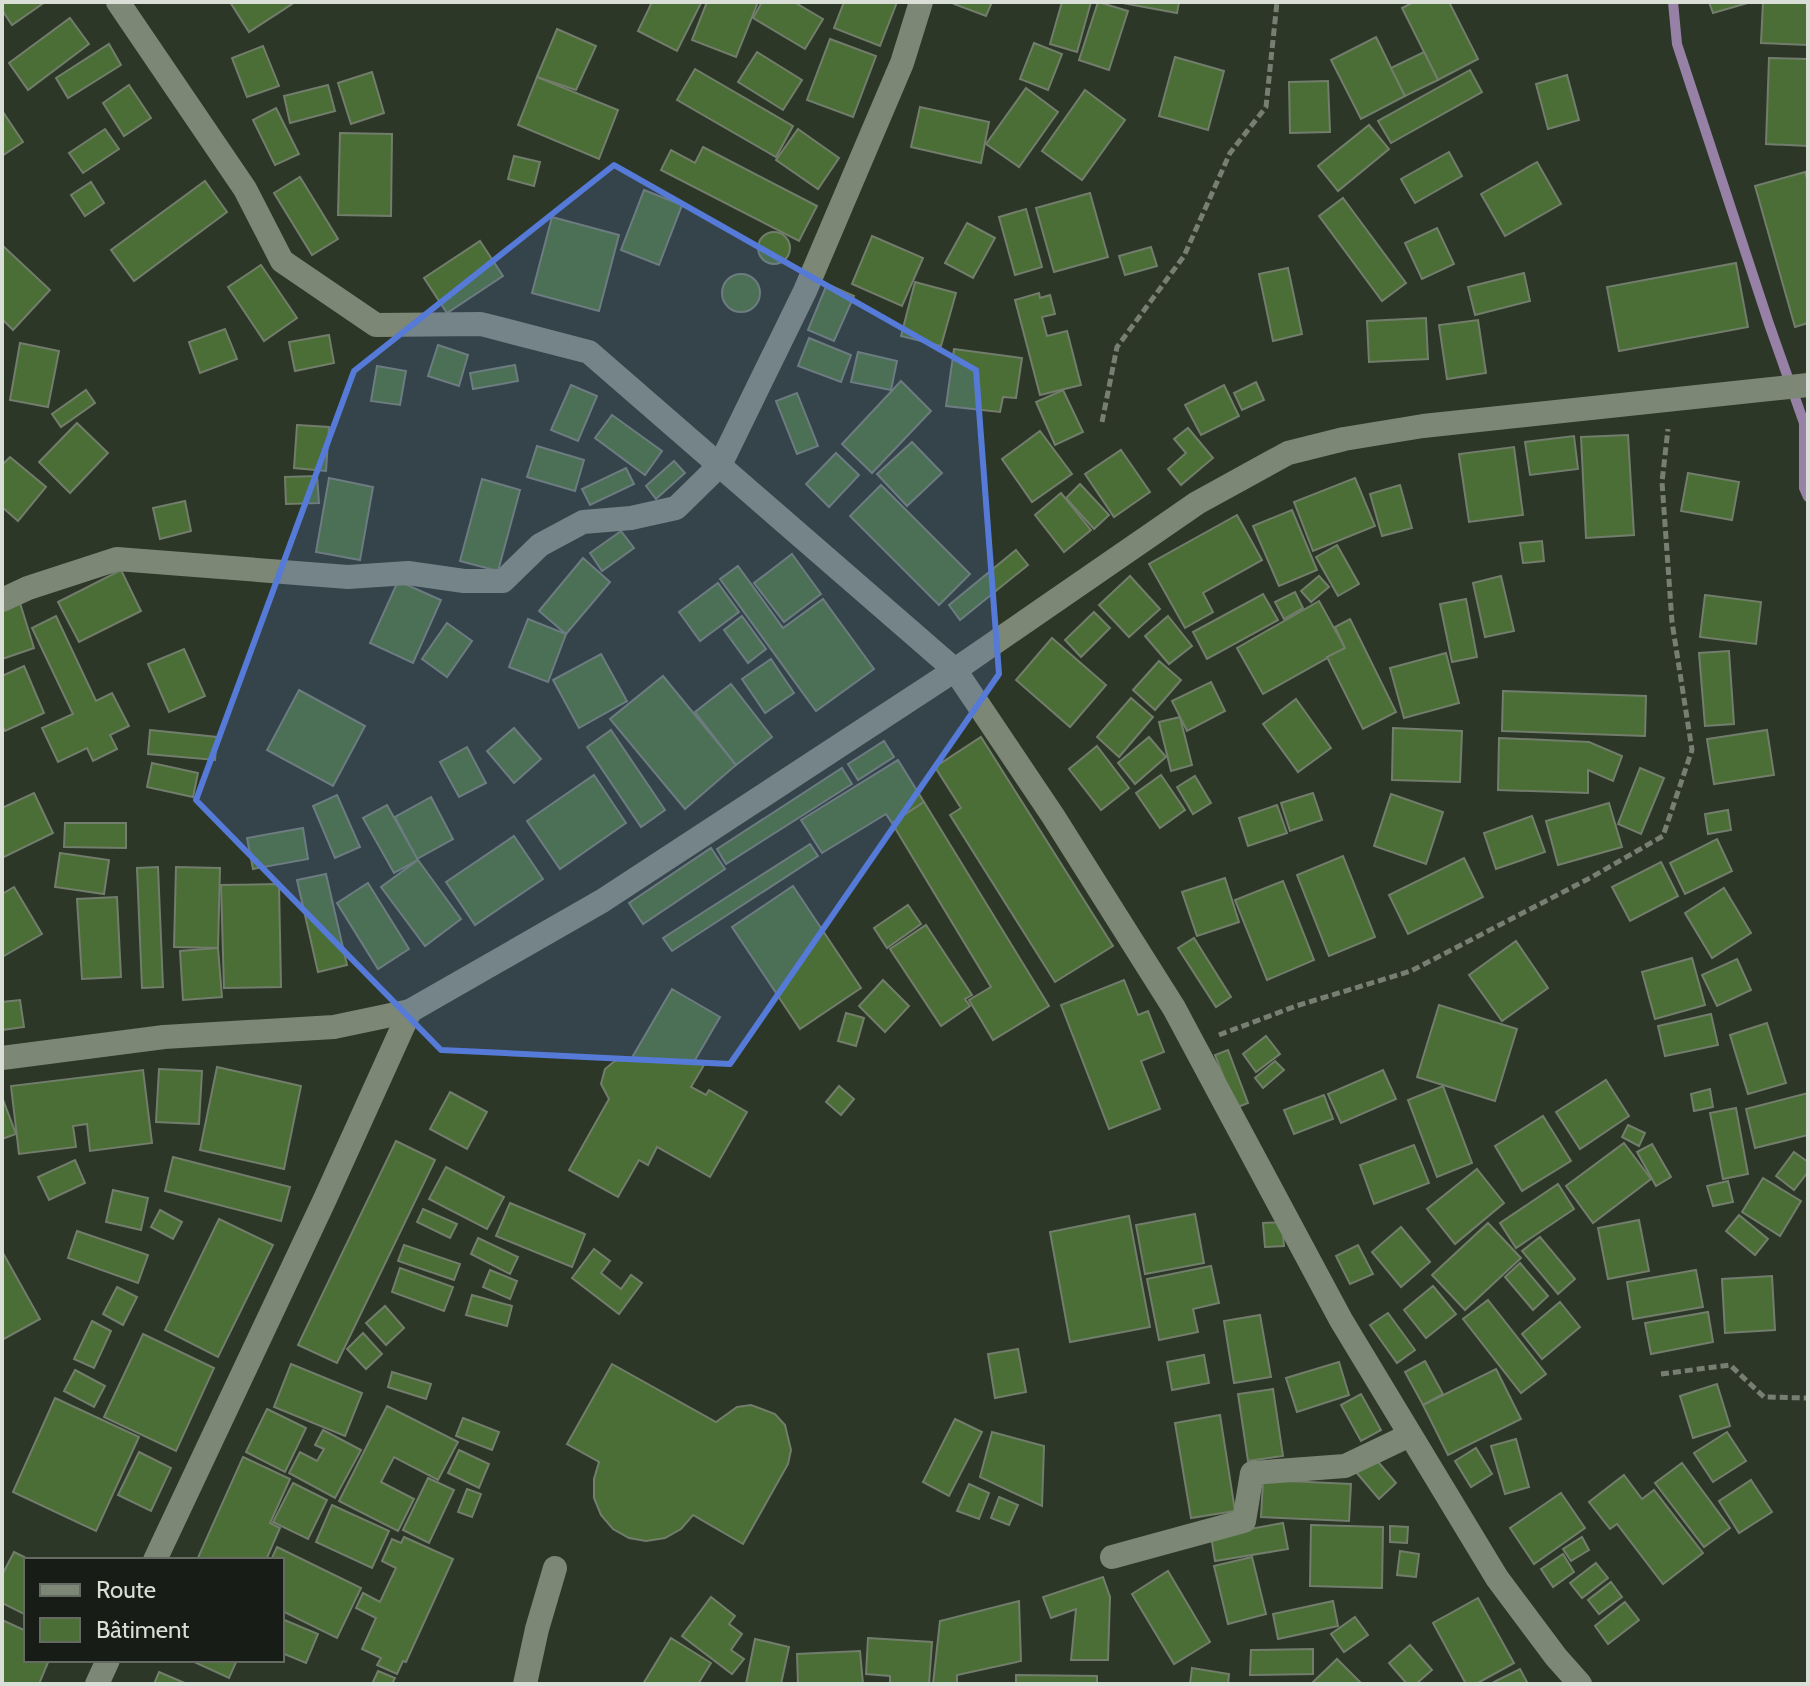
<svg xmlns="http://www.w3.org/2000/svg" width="1810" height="1686" font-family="Cabin,sans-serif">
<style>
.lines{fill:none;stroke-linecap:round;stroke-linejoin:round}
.stream{stroke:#9781a6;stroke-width:10}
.building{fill:#4a6e35;stroke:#727d6c;stroke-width:2}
.path{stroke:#777f73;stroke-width:5;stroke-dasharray:8 4;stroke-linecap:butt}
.minor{stroke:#7c8776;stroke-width:24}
.marked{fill:#557ad7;fill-opacity:0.2;stroke:#557ad7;stroke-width:6;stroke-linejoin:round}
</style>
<rect width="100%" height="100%" fill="#2d3728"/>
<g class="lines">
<polyline class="stream" points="1673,2 1677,44 1769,324 1804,423 1804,488 1808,497"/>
</g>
<g class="building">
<polygon points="2,2 45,2 12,25 2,10"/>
<polygon points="230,2 290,2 292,4 249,32"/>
<polygon points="652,2 701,3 677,51 638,31"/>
<polygon points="707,2 758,2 736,57 692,40"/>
<polygon points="762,2 794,2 823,19 805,49 753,18"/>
<polygon points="844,2 897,2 880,46 834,28"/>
<polygon points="955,2 992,2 986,16 954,4"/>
<polygon points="1062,2 1091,2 1077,52 1050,44"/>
<polygon points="1098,2 1128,11 1109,70 1079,60"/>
<polygon points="1117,2 1179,2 1177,13"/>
<polygon points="1414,2 1449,2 1478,59 1438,80 1402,8"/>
<polygon points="1709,2 1751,2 1713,13"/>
<polygon points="1763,2 1808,2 1808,45 1761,43"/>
<polygon points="70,18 89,44 28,90 9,63"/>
<polygon points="557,29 596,46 576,90 537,77"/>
<polygon points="1376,37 1405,96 1361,119 1331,60"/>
<polygon points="830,39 876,56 853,117 807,100"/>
<polygon points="1034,43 1062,54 1048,90 1020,79"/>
<polygon points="109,44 121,65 68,98 56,78"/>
<polygon points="263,46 279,86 247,97 232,58"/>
<polygon points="757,52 802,80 783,110 738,82"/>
<polygon points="1424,52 1438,80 1405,96 1391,68"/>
<polygon points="1175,57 1224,71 1208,130 1159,116"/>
<polygon points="1769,58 1808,59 1808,146 1766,144"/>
<polygon points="695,69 793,126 776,157 677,100"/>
<polygon points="1470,70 1482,92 1391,143 1378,121"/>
<polygon points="372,72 384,113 351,124 338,83"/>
<polygon points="1567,75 1579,120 1548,129 1536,84"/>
<polygon points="537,77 618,110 599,159 518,125"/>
<polygon points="1328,81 1330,132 1290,133 1289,82"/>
<polygon points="129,85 151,118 124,136 103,103"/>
<polygon points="328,85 335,111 290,123 284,96"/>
<polygon points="1026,88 1058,112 1019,167 986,144"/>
<polygon points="1085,90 1125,120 1082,180 1042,151"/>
<polygon points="920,107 989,122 981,163 911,147"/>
<polygon points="276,108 299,154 275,165 253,120"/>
<polygon points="3,112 23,142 2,156 2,113"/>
<polygon points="1369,125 1389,149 1338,191 1318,166"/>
<polygon points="105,129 119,149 83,173 69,153"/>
<polygon points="798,129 839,158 818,189 776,160"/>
<polygon points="340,133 392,134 391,216 338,215"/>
<polygon points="703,147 817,206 799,241 661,170 671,150 695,163"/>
<polygon points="1449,152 1462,176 1415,203 1401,179"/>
<polygon points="514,156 540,162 534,186 508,179"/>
<polygon points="1537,162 1561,204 1505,236 1481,194"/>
<polygon points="1805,172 1808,182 1808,323 1795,327 1755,186"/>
<polygon points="300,177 338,239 312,255 274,193"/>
<polygon points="205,181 227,212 134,281 111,250"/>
<polygon points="91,182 104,203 85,216 71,195"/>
<polygon points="644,190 682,205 659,265 621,250"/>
<polygon points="1090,193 1108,257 1054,272 1036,208"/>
<polygon points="1343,198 1406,283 1382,301 1319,216"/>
<polygon points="1026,209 1042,267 1015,275 999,217"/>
<polygon points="552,217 619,235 599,311 532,293"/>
<polygon points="967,223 995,238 973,278 945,263"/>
<polygon points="1437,228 1454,264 1422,279 1405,243"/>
<circle cx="774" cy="248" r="16"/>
<polygon points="872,236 923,258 902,306 852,284"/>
<polygon points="480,241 503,276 447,313 424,278"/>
<polygon points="3,246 50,290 13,330 2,319"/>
<polygon points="1151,247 1157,266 1125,275 1119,256"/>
<polygon points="1736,263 1748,327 1619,351 1607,287"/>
<polygon points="261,265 297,318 264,341 228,287"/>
<polygon points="1288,268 1302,334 1273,341 1259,274"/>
<polygon points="1524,273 1530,301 1475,315 1468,287"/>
<circle cx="741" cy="293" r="19"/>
<polygon points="915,282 956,293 941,346 901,336"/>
<polygon points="827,284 854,296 834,341 808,330"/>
<polygon points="1039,293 1040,298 1050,295 1055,314 1042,317 1047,336 1067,331 1081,385 1040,395 1015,300"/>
<polygon points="1426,318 1428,359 1369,362 1367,321"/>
<polygon points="1478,320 1486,373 1447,379 1439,325"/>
<polygon points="225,329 237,359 200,373 189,342"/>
<polygon points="329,335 334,363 295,371 289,342"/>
<polygon points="809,338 851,355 841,382 798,366"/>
<polygon points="20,343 59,351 48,407 10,400"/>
<polygon points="438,345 468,355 459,386 428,376"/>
<polygon points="954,349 1022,358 1016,398 1003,397 1000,412 946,406"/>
<polygon points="858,352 897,361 891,390 851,382"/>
<polygon points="515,365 518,381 473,389 470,373"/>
<polygon points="377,366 406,371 400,405 371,401"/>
<polygon points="901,381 931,411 872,473 842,444"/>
<polygon points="1256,382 1264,400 1242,410 1234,393"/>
<polygon points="571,385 597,396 578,441 551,430"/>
<polygon points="1224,385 1239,416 1201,435 1185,405"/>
<polygon points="86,390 95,403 61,427 52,414"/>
<polygon points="1063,390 1083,432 1055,445 1036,402"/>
<polygon points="797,393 818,446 797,454 776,401"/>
<polygon points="612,415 662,451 645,475 595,438"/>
<polygon points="77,423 108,453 70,493 39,462"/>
<polygon points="297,425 329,427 326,471 294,468"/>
<polygon points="1188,428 1213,458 1181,485 1168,469 1186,453 1174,439"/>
<polygon points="1040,431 1072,474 1032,502 1002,459"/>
<polygon points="1628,435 1634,535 1586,538 1581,437"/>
<polygon points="1574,436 1578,469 1530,475 1525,442"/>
<polygon points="912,442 942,473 907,506 877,474"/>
<polygon points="537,446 584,460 575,491 527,477"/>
<polygon points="1514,447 1523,515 1469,522 1459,454"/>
<polygon points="1121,450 1150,492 1114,517 1085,474"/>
<polygon points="836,453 859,475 829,507 806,484"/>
<polygon points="10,457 46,487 18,521 2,507 2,465"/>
<polygon points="674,461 685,473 656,499 646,486"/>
<polygon points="626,468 634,484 590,505 582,489"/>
<polygon points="1688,473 1739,482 1732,520 1681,511"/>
<polygon points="317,476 319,503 286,504 285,477"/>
<polygon points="329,478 373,487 360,560 316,552"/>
<polygon points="1355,478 1375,526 1313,551 1294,502"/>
<polygon points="482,479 520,490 498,571 460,561"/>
<polygon points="1080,484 1109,515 1094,529 1066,498"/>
<polygon points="881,485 970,574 939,605 850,516"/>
<polygon points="1400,485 1412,528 1382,536 1370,494"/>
<polygon points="1061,493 1091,530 1064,552 1035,515"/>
<polygon points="185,501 191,531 160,539 153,508"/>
<polygon points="1292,510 1317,570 1279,586 1253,526"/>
<polygon points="1237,515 1262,560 1203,593 1213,612 1185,628 1149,564"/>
<polygon points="621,531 634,548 602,571 590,553"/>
<polygon points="1542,541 1544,561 1523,563 1520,543"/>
<polygon points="1337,545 1359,584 1338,596 1316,557"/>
<polygon points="1016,550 1028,565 960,620 949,605"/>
<polygon points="792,554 821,594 784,622 754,583"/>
<polygon points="583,558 610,582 566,634 539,611"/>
<polygon points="738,566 783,628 823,599 874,669 816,711 720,579"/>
<polygon points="121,570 141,611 79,642 58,602"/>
<polygon points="1130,576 1160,609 1129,637 1099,605"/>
<polygon points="1319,576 1329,587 1311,602 1301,591"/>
<polygon points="1501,576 1514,631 1485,637 1473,583"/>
<polygon points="398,581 441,600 413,663 370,643"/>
<polygon points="718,583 739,612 700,641 679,612"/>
<polygon points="1295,592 1303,608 1284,619 1275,602"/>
<polygon points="1263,594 1278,620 1207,659 1193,632"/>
<polygon points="1705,595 1761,602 1756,644 1700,637"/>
<polygon points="1466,599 1477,657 1452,662 1440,604"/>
<polygon points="1319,601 1345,648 1263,694 1237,648"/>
<polygon points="20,603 34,648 2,659 2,609"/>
<polygon points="1094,612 1110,628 1081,657 1065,640"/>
<polygon points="56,616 96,701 112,693 129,726 110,735 117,749 93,761 87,748 58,762 42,728 73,714 32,628"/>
<polygon points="742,616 766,649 748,663 724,630"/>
<polygon points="1168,616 1192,646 1169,664 1145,636"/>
<polygon points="528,619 566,634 548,682 509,667"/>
<polygon points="1350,619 1396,712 1363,729 1327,657 1345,648 1335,627"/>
<polygon points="447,623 472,641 447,677 422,659"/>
<polygon points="1052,638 1106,685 1070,727 1016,680"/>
<polygon points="184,649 205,696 169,712 148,664"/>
<polygon points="1729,651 1734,724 1705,726 1699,653"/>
<polygon points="1446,653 1459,703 1404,718 1390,668"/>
<polygon points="601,654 627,701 579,728 553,680"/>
<polygon points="771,659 794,693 765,713 742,679"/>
<polygon points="1159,661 1181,680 1155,710 1133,690"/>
<polygon points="24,666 44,713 5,731 2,725 2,676"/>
<polygon points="663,676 736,765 685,809 610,719"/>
<polygon points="1211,682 1225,711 1187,731 1172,701"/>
<polygon points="731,684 772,737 736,765 695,712"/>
<polygon points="299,690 365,726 333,786 267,750"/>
<polygon points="1503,691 1646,696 1645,736 1502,731"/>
<polygon points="1131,698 1153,717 1119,757 1097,737"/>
<polygon points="1296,699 1331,748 1298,772 1263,724"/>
<polygon points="1180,717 1192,765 1171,771 1159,722"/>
<polygon points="514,728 541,759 514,783 487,751"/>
<polygon points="1393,728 1462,731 1460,782 1392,780"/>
<polygon points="150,730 217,737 215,760 148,754"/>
<polygon points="611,730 665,810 641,827 587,747"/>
<polygon points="1767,730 1774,775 1714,784 1707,739"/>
<polygon points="981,737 1113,946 1055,982 950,815 961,808 935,767"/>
<polygon points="1149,737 1166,757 1135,784 1118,763"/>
<polygon points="1499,738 1589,742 1622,756 1613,781 1588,770 1588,793 1498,790"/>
<polygon points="884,741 894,757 858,780 848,764"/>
<polygon points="1097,746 1129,788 1101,810 1069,769"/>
<polygon points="467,747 486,783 459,797 440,762"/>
<polygon points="898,760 924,802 892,823 886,814 822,853 801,820"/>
<polygon points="152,763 198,773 193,797 147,787"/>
<polygon points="842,768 852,784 726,864 717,849"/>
<polygon points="1640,768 1664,778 1641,834 1618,824"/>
<polygon points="594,775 626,823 560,869 527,821"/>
<polygon points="1161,775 1185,810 1160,828 1136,793"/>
<polygon points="1195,776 1211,803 1193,814 1177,787"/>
<polygon points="34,793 53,833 2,858 2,808"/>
<polygon points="1313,793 1322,820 1290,831 1281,803"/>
<polygon points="1391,794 1443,812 1426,864 1374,846"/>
<polygon points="337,795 360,847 335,858 313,806"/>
<polygon points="431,797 453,839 417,859 395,817"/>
<polygon points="924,802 1049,1006 993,1040 969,1000 991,987 892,823"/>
<polygon points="1609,803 1622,847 1558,865 1546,821"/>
<polygon points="387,805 418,860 394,873 363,818"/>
<polygon points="1277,805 1287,833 1248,846 1239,818"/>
<polygon points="1728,810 1731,830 1708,834 1705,814"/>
<polygon points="1532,816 1545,852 1496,869 1484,833"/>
<polygon points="65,823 126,823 126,848 64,847"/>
<polygon points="303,828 308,859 253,869 247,838"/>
<polygon points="514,836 543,879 475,925 446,882"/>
<polygon points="1717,839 1732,871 1685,894 1670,863"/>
<polygon points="810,844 818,856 672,951 663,938"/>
<polygon points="711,848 725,869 643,924 629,903"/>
<polygon points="60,853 109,860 104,894 55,887"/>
<polygon points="1343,856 1375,937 1329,956 1297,875"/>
<polygon points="1464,858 1483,897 1408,934 1389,895"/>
<polygon points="418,860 461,919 425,946 381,887"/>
<polygon points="1661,862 1678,896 1630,921 1612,887"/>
<polygon points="158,867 163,987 142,988 137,868"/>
<polygon points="176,867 220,868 218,948 174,947"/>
<polygon points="326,874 347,965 318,972 297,880"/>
<polygon points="1225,878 1239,922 1197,936 1182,892"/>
<polygon points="1283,881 1314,960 1267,980 1235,900"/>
<polygon points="368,883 409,949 378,969 337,903"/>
<polygon points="279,884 281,987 224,988 221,885"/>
<polygon points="793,886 861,988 800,1029 732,927"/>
<polygon points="14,887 42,934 2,957 2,894"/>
<polygon points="1724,888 1751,933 1712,958 1685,913"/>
<polygon points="117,897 121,977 82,979 77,899"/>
<polygon points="908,905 921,924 887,948 874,928"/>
<polygon points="926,925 972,995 965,999 970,1006 941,1026 890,949"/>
<polygon points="1194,938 1231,997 1216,1007 1178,948"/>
<polygon points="1516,941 1548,988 1502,1021 1469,975"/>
<polygon points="218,948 222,997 183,1000 180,951"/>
<polygon points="1692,958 1705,1005 1655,1019 1642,972"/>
<polygon points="1737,959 1751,990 1717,1006 1702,975"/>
<polygon points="883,980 909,1006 885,1032 859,1006"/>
<polygon points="1124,980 1138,1015 1148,1011 1164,1052 1141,1061 1160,1109 1109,1129 1061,1005"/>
<polygon points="672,989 720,1017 695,1060 704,1065 691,1087 706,1095 709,1090 747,1112 710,1177 657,1147 648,1165 639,1160 618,1197 569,1170 609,1099 601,1084 605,1069 616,1060 630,1061"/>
<polygon points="20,1000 24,1027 2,1030 2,1002"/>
<polygon points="1439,1005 1517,1029 1495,1101 1417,1077"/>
<polygon points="846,1013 864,1018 856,1046 838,1041"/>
<polygon points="1711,1014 1718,1045 1665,1056 1658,1026"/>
<polygon points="1767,1023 1786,1083 1748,1094 1730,1035"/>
<polygon points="1266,1036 1280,1054 1256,1072 1243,1054"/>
<polygon points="1228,1050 1248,1103 1236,1108 1215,1055"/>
<polygon points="1275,1061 1284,1070 1263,1088 1255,1078"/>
<polygon points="217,1067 301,1086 284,1169 200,1150"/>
<polygon points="159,1069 202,1071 199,1124 156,1122"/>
<polygon points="143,1070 152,1143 90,1151 87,1124 73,1126 76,1147 19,1154 11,1086"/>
<polygon points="1383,1070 1396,1099 1341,1123 1328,1094"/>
<polygon points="1606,1080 1629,1116 1580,1149 1556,1112"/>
<polygon points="839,1086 854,1099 841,1115 826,1102"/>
<polygon points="1443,1086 1472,1163 1437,1177 1408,1100"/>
<polygon points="1710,1089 1713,1107 1694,1111 1691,1094"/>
<polygon points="450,1092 487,1112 467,1149 430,1129"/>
<polygon points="1808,1093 1808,1135 1755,1148 1746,1109"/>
<polygon points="1324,1095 1333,1119 1294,1134 1284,1110"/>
<polygon points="2,1097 16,1134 2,1139"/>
<polygon points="1736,1108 1748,1174 1723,1179 1710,1113"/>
<polygon points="1543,1116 1571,1161 1522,1191 1495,1146"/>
<polygon points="1628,1125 1645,1133 1639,1146 1622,1137"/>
<polygon points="396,1141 435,1160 337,1363 298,1345"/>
<polygon points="1624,1143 1651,1179 1593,1223 1566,1186"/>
<polygon points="1652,1144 1671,1177 1656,1186 1637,1152"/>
<polygon points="1414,1145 1429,1183 1374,1204 1360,1165"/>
<polygon points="1794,1152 1808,1162 1808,1172 1794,1190 1776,1176"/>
<polygon points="173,1157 290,1187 281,1221 165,1191"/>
<polygon points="75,1160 85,1183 49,1200 38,1177"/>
<polygon points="446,1167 504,1197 487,1229 429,1199"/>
<polygon points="1477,1169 1504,1203 1455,1244 1427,1209"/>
<polygon points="1763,1178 1801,1201 1780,1236 1742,1212"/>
<polygon points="1728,1181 1733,1202 1713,1206 1707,1186"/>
<polygon points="1558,1184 1574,1209 1516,1248 1500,1223"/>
<polygon points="113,1190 148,1198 141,1230 106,1222"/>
<polygon points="510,1203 585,1234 572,1267 496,1236"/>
<polygon points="423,1209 457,1224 450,1238 417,1222"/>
<polygon points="160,1210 182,1222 173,1239 151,1227"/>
<polygon points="1195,1214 1204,1263 1145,1274 1136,1225"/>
<polygon points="1739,1215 1768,1239 1755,1255 1726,1231"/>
<polygon points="1129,1216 1150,1327 1070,1342 1050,1232"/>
<polygon points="219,1219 273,1245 218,1357 165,1330"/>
<polygon points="1639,1220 1649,1271 1608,1279 1598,1228"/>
<polygon points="1282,1222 1284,1246 1265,1247 1263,1223"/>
<polygon points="1488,1223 1521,1258 1465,1310 1432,1275"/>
<polygon points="1401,1227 1430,1262 1401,1287 1372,1252"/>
<polygon points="77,1231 148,1255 138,1283 68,1258"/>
<polygon points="1540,1237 1575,1279 1558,1294 1522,1251"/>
<polygon points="478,1238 518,1257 510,1274 471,1254"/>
<polygon points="404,1245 460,1264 454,1280 398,1261"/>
<polygon points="1358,1245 1373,1274 1350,1284 1336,1256"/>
<polygon points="594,1249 610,1261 601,1273 621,1289 631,1275 642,1283 619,1314 572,1278"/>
<polygon points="3,1253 40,1319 2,1340 2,1254"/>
<polygon points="1520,1263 1548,1296 1533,1310 1505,1277"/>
<polygon points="1211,1266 1219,1303 1193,1309 1198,1332 1159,1340 1147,1279"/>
<polygon points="400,1268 453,1287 444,1311 392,1292"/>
<polygon points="490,1270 517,1281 510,1299 483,1287"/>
<polygon points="1696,1270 1703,1307 1633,1319 1627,1282"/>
<polygon points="1772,1276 1775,1330 1725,1333 1722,1279"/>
<polygon points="1433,1286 1456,1314 1426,1338 1404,1310"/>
<polygon points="117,1287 137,1297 123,1325 103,1314"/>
<polygon points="472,1295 512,1306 507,1326 466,1315"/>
<polygon points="1488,1300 1546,1374 1521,1393 1463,1319"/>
<polygon points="1560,1302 1580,1327 1542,1359 1522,1334"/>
<polygon points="385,1306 404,1328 386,1345 366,1323"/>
<polygon points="1708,1312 1713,1342 1651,1354 1645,1323"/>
<polygon points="1388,1313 1415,1350 1397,1363 1370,1325"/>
<polygon points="1260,1315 1271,1377 1234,1383 1224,1321"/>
<polygon points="92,1321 111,1331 94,1368 74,1359"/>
<polygon points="363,1333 382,1354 366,1369 347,1349"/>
<polygon points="143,1334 214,1368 176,1451 104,1417"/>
<polygon points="1018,1349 1026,1392 995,1398 988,1354"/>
<polygon points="1204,1355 1209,1383 1172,1390 1167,1362"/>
<polygon points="1425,1361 1443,1394 1423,1405 1405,1372"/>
<polygon points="1339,1362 1349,1395 1297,1412 1286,1378"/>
<polygon points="291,1364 362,1393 345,1436 274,1407"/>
<polygon points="612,1364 716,1422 737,1407 751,1405 775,1414 785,1425 791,1450 788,1464 743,1544 693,1515 681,1529 665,1538 646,1541 629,1538 613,1529 601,1515 594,1498 594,1479 599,1462 567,1444"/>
<polygon points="1496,1369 1521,1419 1448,1455 1423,1405"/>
<polygon points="75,1370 105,1386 94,1407 64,1391"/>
<polygon points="392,1372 431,1384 426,1399 388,1387"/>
<polygon points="1717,1384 1730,1426 1693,1438 1680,1396"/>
<polygon points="1273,1389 1283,1456 1248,1461 1238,1394"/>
<polygon points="1361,1394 1381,1430 1361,1441 1341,1405"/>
<polygon points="55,1398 139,1437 96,1531 13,1492"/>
<polygon points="387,1406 458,1442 438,1480 394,1457 381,1482 414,1499 398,1531 339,1501"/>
<polygon points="267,1409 306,1428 285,1472 246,1452"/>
<polygon points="1220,1415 1235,1511 1191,1518 1175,1423"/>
<polygon points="463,1418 499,1432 492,1450 456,1436"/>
<polygon points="955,1419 982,1432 949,1496 923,1482"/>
<polygon points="323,1430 361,1450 335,1498 289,1473 300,1452 317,1461 324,1449 315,1445"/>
<polygon points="992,1432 1044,1446 1042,1506 980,1477"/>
<polygon points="1727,1432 1746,1461 1713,1482 1694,1453"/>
<polygon points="1516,1439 1529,1487 1505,1494 1491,1446"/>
<polygon points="1476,1448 1492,1474 1471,1487 1455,1461"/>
<polygon points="459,1450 489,1464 479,1488 448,1473"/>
<polygon points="139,1452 171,1468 151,1511 118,1495"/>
<polygon points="243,1457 290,1479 270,1523 280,1528 266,1560 197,1560"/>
<polygon points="1374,1457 1396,1483 1379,1499 1356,1472"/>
<polygon points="1682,1463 1730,1528 1704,1547 1655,1483"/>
<polygon points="1624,1475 1642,1499 1654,1490 1703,1553 1663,1584 1617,1524 1610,1529 1589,1502"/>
<polygon points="428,1478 454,1490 429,1543 403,1530"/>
<polygon points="1263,1480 1351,1484 1349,1521 1261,1517"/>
<polygon points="1751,1480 1772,1512 1739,1533 1719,1501"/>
<polygon points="293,1483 327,1500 308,1539 273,1522"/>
<polygon points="969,1484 989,1493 979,1519 957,1511"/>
<polygon points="467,1489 481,1494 472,1517 458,1512"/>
<polygon points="1561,1493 1585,1528 1534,1564 1510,1528"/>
<polygon points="999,1497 1018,1505 1009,1525 991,1518"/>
<polygon points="332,1505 389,1531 372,1568 316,1542"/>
<polygon points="1283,1523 1288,1549 1215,1561 1211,1536"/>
<polygon points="1311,1525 1383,1527 1382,1588 1310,1586"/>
<polygon points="1390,1526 1408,1527 1407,1543 1390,1542"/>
<polygon points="404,1537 453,1559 406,1662 403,1661 397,1674 377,1665 381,1658 362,1649 376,1618 356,1608 363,1593 380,1602 396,1568 382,1561 392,1539 401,1543"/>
<polygon points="1582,1537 1589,1550 1571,1561 1563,1549"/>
<polygon points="277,1547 361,1588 337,1638 282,1611 282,1560 271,1560"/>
<polygon points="1400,1551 1419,1554 1416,1577 1397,1575"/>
<polygon points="14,1552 30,1560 26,1560 26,1615 2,1603 2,1575"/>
<polygon points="1563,1554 1574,1572 1553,1587 1541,1569"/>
<polygon points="1252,1557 1266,1614 1228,1624 1214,1566"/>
<polygon points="1596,1563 1608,1578 1582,1598 1570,1583"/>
<polygon points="1168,1571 1210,1642 1174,1664 1132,1594"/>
<polygon points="1103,1577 1110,1597 1108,1660 1071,1660 1076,1609 1051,1618 1043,1597"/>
<polygon points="1611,1582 1622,1597 1599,1614 1588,1600"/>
<polygon points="711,1597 735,1616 729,1624 742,1634 731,1650 744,1659 732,1674 682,1636"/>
<polygon points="1478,1598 1514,1663 1476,1684 1466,1684 1433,1623"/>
<polygon points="1019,1601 1021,1661 957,1675 957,1684 933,1684 940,1621"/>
<polygon points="1333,1601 1338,1626 1278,1639 1273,1614"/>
<polygon points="1625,1602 1639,1620 1608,1644 1595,1626"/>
<polygon points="1355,1617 1368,1635 1344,1652 1331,1634"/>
<polygon points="282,1619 318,1634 306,1663 282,1653"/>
<polygon points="2,1620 26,1631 26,1660 49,1660 39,1684 2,1684"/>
<polygon points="671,1638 711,1663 698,1684 643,1684"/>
<polygon points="868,1638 932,1642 929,1684 890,1684 890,1676 866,1674"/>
<polygon points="755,1639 789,1647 781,1684 746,1684"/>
<polygon points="1410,1645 1432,1670 1416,1684 1407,1684 1389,1663"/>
<polygon points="1313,1649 1313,1674 1250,1675 1251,1650"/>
<polygon points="860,1651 863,1684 798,1684 797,1654"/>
<polygon points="1337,1659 1362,1684 1311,1684"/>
<polygon points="190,1660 237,1660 229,1678"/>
<polygon points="1192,1668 1229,1674 1228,1684 1190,1684"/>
<polygon points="1520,1669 1528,1684 1490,1684"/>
<polygon points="378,1671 395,1678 392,1684 372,1684"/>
<polygon points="159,1672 187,1684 154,1684"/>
<polygon points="1016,1675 1097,1676 1097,1684 1016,1684"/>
</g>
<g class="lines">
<g class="path">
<polyline points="1102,422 1117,347 1184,256 1230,153 1266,107 1277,2"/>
<polyline points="1219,1035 1296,1006 1411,971 1590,878 1663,836 1692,750 1672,622 1662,482 1668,429"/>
<polyline points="1661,1374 1730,1365 1764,1397 1808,1398"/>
</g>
<g class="minor">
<polyline points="118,2 245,189 282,261 376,325 481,324 589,352 955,670 1053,816 1174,1008 1341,1320 1497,1578 1556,1657 1580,1684"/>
<polyline points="2,600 28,588 117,559 348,577 408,573 464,581 503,581 540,545 583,522 631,518 676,508 720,465 805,291 902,63 921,2"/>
<polyline points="2,1058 164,1037 334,1027 410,1011 602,901 955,670 1197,503 1288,453 1344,439 1423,426 1808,385"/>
<polyline points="1112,1557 1244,1521 1252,1473 1345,1466 1410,1435"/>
<polyline points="155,1560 325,1199 410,1011"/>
<polyline points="97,1684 108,1660"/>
<polyline points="525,1684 537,1629 555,1568"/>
</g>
</g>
<path class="marked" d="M614 165 976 370 999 674 730 1064 441 1050 196 800 354 371Z"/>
<rect width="1810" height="1686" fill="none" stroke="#d9dfd6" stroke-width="8"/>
<rect x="24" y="1558" width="260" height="104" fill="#181c16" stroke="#656a63" stroke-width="2"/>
<rect x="40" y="1584" width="40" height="12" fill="#7c8776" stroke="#656a63" stroke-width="2"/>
<text x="96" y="1598" font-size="24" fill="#d9dfd6">Route</text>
<rect x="40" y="1618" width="40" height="24" fill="#4a6e35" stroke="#656a63" stroke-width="2"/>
<text x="96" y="1638" font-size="24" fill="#d9dfd6">Bâtiment</text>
</svg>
